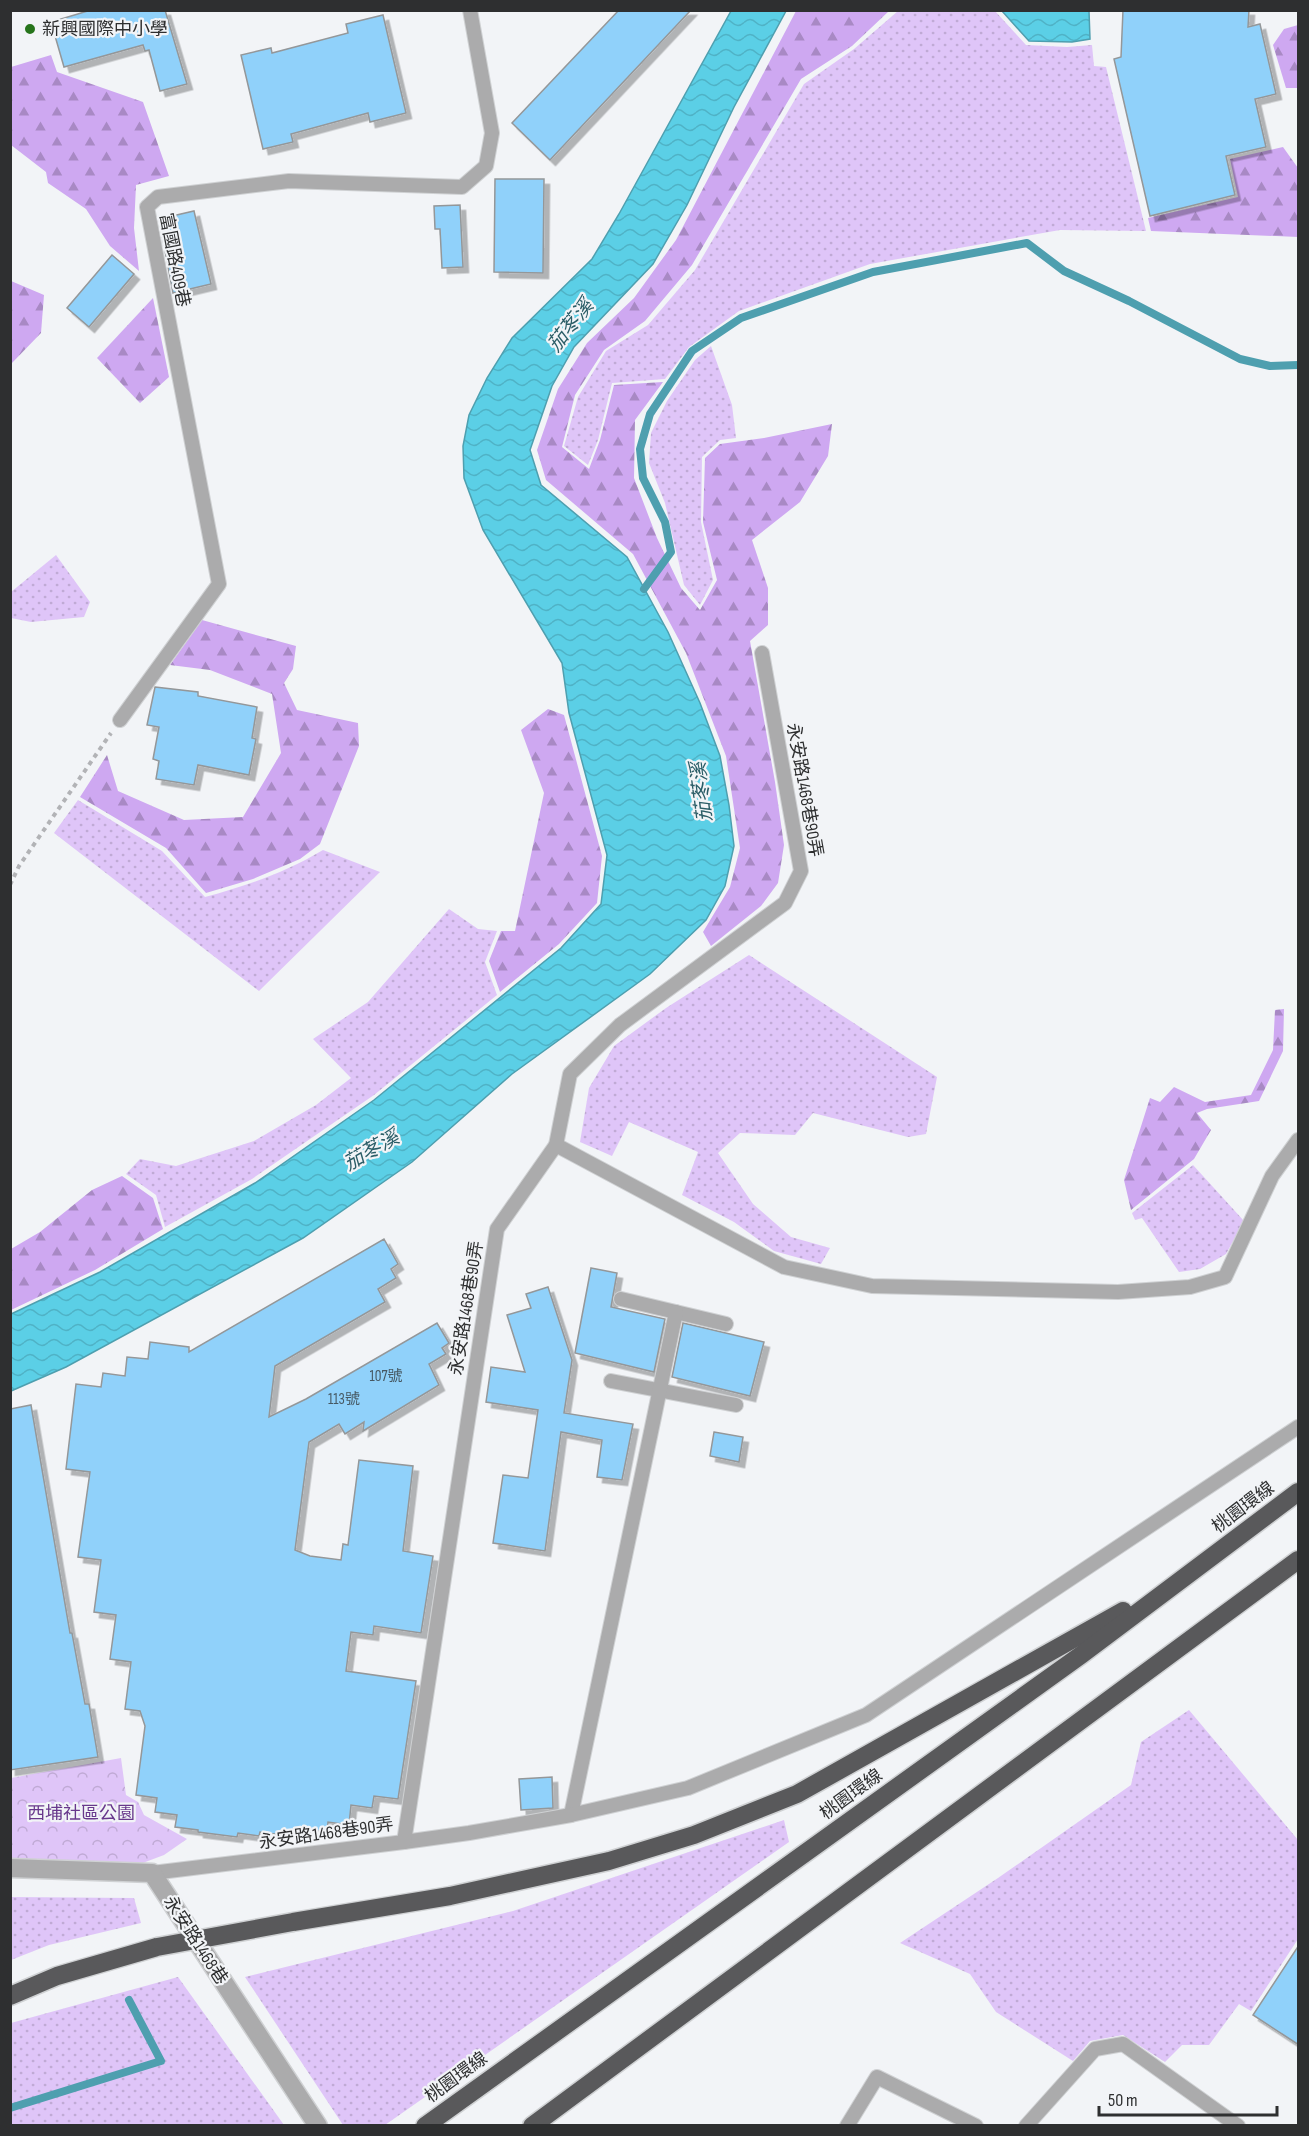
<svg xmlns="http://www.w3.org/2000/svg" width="1309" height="2136" font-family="'Sofia Sans Condensed','Noto Sans TC',sans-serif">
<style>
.grass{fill:url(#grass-dots)}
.forest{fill:url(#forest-firs)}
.park{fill:url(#park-crowns)}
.water{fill:url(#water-waves);stroke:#4e9faf;stroke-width:1.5}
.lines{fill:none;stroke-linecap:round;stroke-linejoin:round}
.stream{stroke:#4e9faf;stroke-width:8}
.building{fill:#90d1fa;stroke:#949799;stroke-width:1.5;filter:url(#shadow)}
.lane-casing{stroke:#cfd1d3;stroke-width:16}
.street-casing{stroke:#cfd1d3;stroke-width:21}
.highway-casing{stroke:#cfd1d3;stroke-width:21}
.path{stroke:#b2b3b6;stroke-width:4;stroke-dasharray:4.5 4.5;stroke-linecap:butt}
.lane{stroke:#ababac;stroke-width:14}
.street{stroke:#ababac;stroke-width:18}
.highway{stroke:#59595b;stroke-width:18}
.highway-bridge-casing{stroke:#cfd1d3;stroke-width:21;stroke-linecap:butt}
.highway-bridge{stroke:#59595b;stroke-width:18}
.poi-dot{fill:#26741b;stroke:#f2f4f7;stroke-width:2}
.labels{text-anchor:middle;stroke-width:4.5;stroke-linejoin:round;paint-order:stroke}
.number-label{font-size:15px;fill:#465862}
.poi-label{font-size:18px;fill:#2e2f30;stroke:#f2f4f7;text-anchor:start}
.street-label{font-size:18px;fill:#2e2f30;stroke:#f2f4f7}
.park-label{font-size:18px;fill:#68388c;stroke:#f2f4f7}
.water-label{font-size:20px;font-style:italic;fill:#2b5d67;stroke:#f2f4f7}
</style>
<defs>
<pattern id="grass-dots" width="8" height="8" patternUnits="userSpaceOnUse" patternTransform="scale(1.5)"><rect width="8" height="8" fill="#dfc5f8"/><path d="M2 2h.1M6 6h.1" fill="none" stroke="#c0aad5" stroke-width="1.8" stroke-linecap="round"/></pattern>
<pattern id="forest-firs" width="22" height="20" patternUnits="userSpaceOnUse" patternTransform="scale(1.5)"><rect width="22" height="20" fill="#cea8f1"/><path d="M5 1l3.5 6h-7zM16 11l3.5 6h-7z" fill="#a889c4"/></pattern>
<pattern id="park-crowns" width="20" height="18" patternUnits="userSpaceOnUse" patternTransform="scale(1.5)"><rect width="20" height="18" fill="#dfc5f8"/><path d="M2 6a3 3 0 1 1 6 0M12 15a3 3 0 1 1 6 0" fill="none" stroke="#c0aad5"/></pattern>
<pattern id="water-waves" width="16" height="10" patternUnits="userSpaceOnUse" patternTransform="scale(1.5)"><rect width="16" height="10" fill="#5bcfe6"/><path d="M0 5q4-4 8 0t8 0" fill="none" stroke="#4fb2c6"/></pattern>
<filter id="shadow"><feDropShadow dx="5.5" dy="5.5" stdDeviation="0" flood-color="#0004"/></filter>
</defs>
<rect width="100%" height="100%" fill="#f2f4f7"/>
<g class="grass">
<polygon points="898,11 995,11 1026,45 1067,47 1092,45 1094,66 1106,67 1146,231 1060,230 870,264 739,311 689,347 665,379 612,383 598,440 588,465 564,446 578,397 606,351 648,325 695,270 804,84 854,49"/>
<polygon points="711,346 732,405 736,438 720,440 702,457 701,522 713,580 700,605 684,585 665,503 649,463 651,433 667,401 695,360"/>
<polygon points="56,555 90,602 84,617 31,622 11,618 11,592"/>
<path d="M78 800 162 851 205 897C247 886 286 872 323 850L380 872 259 991 54 833Z"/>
<polygon points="449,909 478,929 497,931 485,962 497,995 374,1095 252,1179 165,1227 156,1195 126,1174 140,1159 176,1166 254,1141 316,1105 351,1078 313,1039 368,1002"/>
<polygon points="749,955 937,1077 926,1134 908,1137 813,1113 795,1135 740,1133 718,1153 753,1204 791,1237 830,1248 821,1264 774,1251 734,1222 682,1195 698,1152 629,1122 612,1156 580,1142 589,1088 614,1046 666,1008"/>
<polygon points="1193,1165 1244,1221 1226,1254 1200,1269 1179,1272 1142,1218 1135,1220 1132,1213"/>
<polygon points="1189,1710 1298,1840 1298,1939 1251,2011 1239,2004 1209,2045 1182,2045 1165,2062 1123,2035 1090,2041 1073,2061 996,2012 970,1974 900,1943 998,1878 1131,1785 1141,1742"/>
<polygon points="784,1820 789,1842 385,2125 343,2125 245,1977 513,1911"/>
<polygon points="11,1897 134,1898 141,1923 49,1945 11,1960"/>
<polygon points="178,1977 284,2125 11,2125 11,2023"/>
</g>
<g class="forest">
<polygon points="796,11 889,11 852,46 801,79 692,265 645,321 604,350 575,395 562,447 589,469 600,440 614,385 663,382 635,420 634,478 657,538 681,588 700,610 717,580 703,522 705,458 720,444 764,438 832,424 828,456 800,502 752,540 768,588 768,625 750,641 775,782 784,845 778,883 761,906 711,946 703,932 730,887 740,848 726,756 686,653 633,554 546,480 537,450 558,389 587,343 634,298 676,240"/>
<polygon points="1298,25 1298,88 1286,88 1273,45 1284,29"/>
<polygon points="51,55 57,72 143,102 169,176 136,185 134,228 139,271 110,246 86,209 48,183 46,172 11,145 11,67"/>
<polygon points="1283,147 1298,168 1298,237 1151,231 1148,218 1238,197 1230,159"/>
<polygon points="11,281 44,295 41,333 11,364"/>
<polygon points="153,298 169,377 140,403 97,358"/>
<polygon points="202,620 296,646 293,669 284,683 297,710 358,723 359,746 320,844 300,859 253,879 206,893 166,848 80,797 107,755 118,791 184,820 243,817 281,753 272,694 210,670 170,665"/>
<polygon points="548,709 564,715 602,856 597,903 559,944 500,992 489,961 501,931 515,931 544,793 521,730"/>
<polygon points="1284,1009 1283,1051 1259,1101 1207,1109 1197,1113 1211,1130 1194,1159 1131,1210 1124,1180 1150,1098 1160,1102 1174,1087 1205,1102 1251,1095 1273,1050 1275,1010"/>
<polygon points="122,1176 153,1198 163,1229 95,1270 11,1310 11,1249 40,1232 92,1190"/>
</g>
<polygon class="park" points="121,1758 126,1795 138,1802 144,1815 187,1839 164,1855 140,1864 72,1860 11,1862 11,1778"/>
<g class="water">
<polygon points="731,11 786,11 734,107 687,205 653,264 574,347 552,386 530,450 541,485 627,557 668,632 700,703 720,756 729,805 734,846 725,886 706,920 650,974 512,1074 412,1162 303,1238 66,1367 11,1391 11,1314 100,1272 255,1183 374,1100 561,948 601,904 607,855 569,713 562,663 483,530 464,478 463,446 469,415 487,378 512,338 592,259 619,214"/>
<polygon points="1002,11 1089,11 1090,39 1072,42 1029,41"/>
</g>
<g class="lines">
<g class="stream">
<polyline points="644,589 671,552 665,522 643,478 640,449 650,414 692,351 741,318 873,272 1027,243 1064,271 1129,301 1240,359 1270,366 1298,365"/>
<polyline points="10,2108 161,2061 129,2000"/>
</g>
</g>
<g class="building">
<polygon points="91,10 165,10 187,84 160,91 149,50 145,51 143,45 64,67 51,22"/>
<polygon points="619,10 691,10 550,160 512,123"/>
<polygon points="1123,10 1249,10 1248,27 1260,24 1276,94 1255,99 1266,147 1226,156 1235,195 1150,216 1114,59 1121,57"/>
<polygon points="383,15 406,113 370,122 368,113 291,134 293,142 263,149 241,55 271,48 272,53 348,33 346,24"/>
<polygon points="495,179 544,179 543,273 494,272"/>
<polygon points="460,205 463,267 442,268 440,229 435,229 434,206"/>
<polygon points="194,211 211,284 173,293 159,219"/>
<polygon points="112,255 134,274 89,327 67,308"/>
<polygon points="155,687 198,692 198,696 257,707 252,738 256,739 249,775 198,765 194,785 156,779 159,761 153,759 159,727 147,725"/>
<polygon points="384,1239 398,1264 391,1269 396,1278 378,1289 385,1302 275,1366 269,1417 306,1399 437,1323 449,1343 442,1348 446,1354 429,1364 439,1385 363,1431 364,1422 345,1434 339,1424 309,1442 295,1550 310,1556 341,1560 343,1544 348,1545 359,1460 413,1466 403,1551 433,1556 421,1633 374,1626 373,1635 351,1632 346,1671 416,1681 398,1799 374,1796 372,1808 351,1805 349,1825 328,1822 327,1832 303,1829 303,1832 282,1830 282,1835 260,1832 259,1836 238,1833 237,1837 198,1832 198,1830 175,1827 177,1815 155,1812 157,1798 136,1795 145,1726 140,1711 125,1709 131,1662 110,1659 116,1615 94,1612 101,1560 78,1557 90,1472 66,1469 76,1384 101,1387 103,1373 125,1376 127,1357 148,1359 150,1342 189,1347 189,1352"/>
<polygon points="591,1268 617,1273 611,1307 665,1319 654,1372 575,1353"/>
<polygon points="548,1287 572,1360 564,1413 633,1424 622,1480 597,1477 602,1440 561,1432 545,1551 493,1543 503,1475 528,1478 538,1410 486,1402 491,1367 525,1372 507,1315 531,1308 526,1294"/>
<polygon points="683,1323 764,1342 750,1396 672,1377"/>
<polygon points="31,1405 70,1633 72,1633 85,1704 89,1704 98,1757 10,1770 10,1409"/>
<polygon points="714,1432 743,1437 739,1462 710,1456"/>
<polygon points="552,1777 553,1808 521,1810 519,1779"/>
<polygon points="1299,1945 1299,2045 1253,2015"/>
</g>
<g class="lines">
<defs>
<g id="lane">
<polyline points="120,720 219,584 147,207 158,197 289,181 462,187 486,166 492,133 470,10"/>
<polyline points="556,1145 784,1267 872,1286 1118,1292 1190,1287 1225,1277 1272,1176 1298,1140"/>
<polyline points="621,1299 726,1324"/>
<polyline points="611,1381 736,1405"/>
<polyline points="571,1815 676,1312"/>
<polyline points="404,1842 469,1833 571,1815 688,1788 866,1715 1298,1427"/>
<polyline points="152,1873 404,1842 497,1229 556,1145 570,1074 620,1025 785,903 801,871 762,653"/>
<polyline points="847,2126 877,2077 976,2126"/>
<polyline points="1026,2126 1095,2049 1123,2044 1238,2126"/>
</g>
<polyline id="street" points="10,1868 152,1873 318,2126"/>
<g id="highway">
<polyline points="293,1922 450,1896 609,1861 694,1835 797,1794 1123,1611"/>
<polyline points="10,1996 57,1976 157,1947"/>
<polyline points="425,2126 1081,1655 1298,1492"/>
<polyline points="532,2126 1298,1560"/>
</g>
</defs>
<use href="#lane" class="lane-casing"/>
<use href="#street" class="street-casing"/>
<use href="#highway" class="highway-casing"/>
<polyline class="path" points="10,885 19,866 111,733"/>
<use href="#lane" class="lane"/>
<use href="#street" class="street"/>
<use href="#highway" class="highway"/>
<defs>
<polyline id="highway-bridge" points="157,1947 293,1922"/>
</defs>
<use href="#highway-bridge" class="highway-bridge-casing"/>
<use href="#highway-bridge" class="highway-bridge"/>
</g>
<circle class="poi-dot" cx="30" cy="29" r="6"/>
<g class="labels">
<g class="number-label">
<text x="386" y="1381">107號</text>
<text x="344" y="1404">113號</text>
</g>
<g class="poi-label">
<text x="42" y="35">新興國際中小學</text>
</g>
<g class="street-label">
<text transform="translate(175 260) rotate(79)" y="6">富國路409巷</text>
<text transform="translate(805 790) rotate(80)" y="6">永安路1468巷90弄</text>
<text transform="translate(466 1308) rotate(-81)" y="6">永安路1468巷90弄</text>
<text transform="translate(1243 1507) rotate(-37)" y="6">桃園環線</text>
<text transform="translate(851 1794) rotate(-36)" y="6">桃園環線</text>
<text transform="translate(326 1833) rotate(-8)" y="6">永安路1468巷90弄</text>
<text transform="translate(196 1940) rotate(57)" y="6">永安路1468巷</text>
<text transform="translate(456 2077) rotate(-36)" y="6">桃園環線</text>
</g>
<g class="park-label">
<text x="81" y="1819">西埔社區公園</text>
</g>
<g class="water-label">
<text transform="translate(570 325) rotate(-52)" y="7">茄苳溪</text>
<text transform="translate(701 792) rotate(-97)" y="7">茄苳溪</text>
<text transform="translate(371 1150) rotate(-30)" y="7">茄苳溪</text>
</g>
</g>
<rect width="1309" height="2136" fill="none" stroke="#2e2f30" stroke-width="24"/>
<path d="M1099 2106v9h178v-9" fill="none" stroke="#2e2f30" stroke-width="3"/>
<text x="1108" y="2106" font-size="18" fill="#2e2f30" stroke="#f2f4f7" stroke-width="4.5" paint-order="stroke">50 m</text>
</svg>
